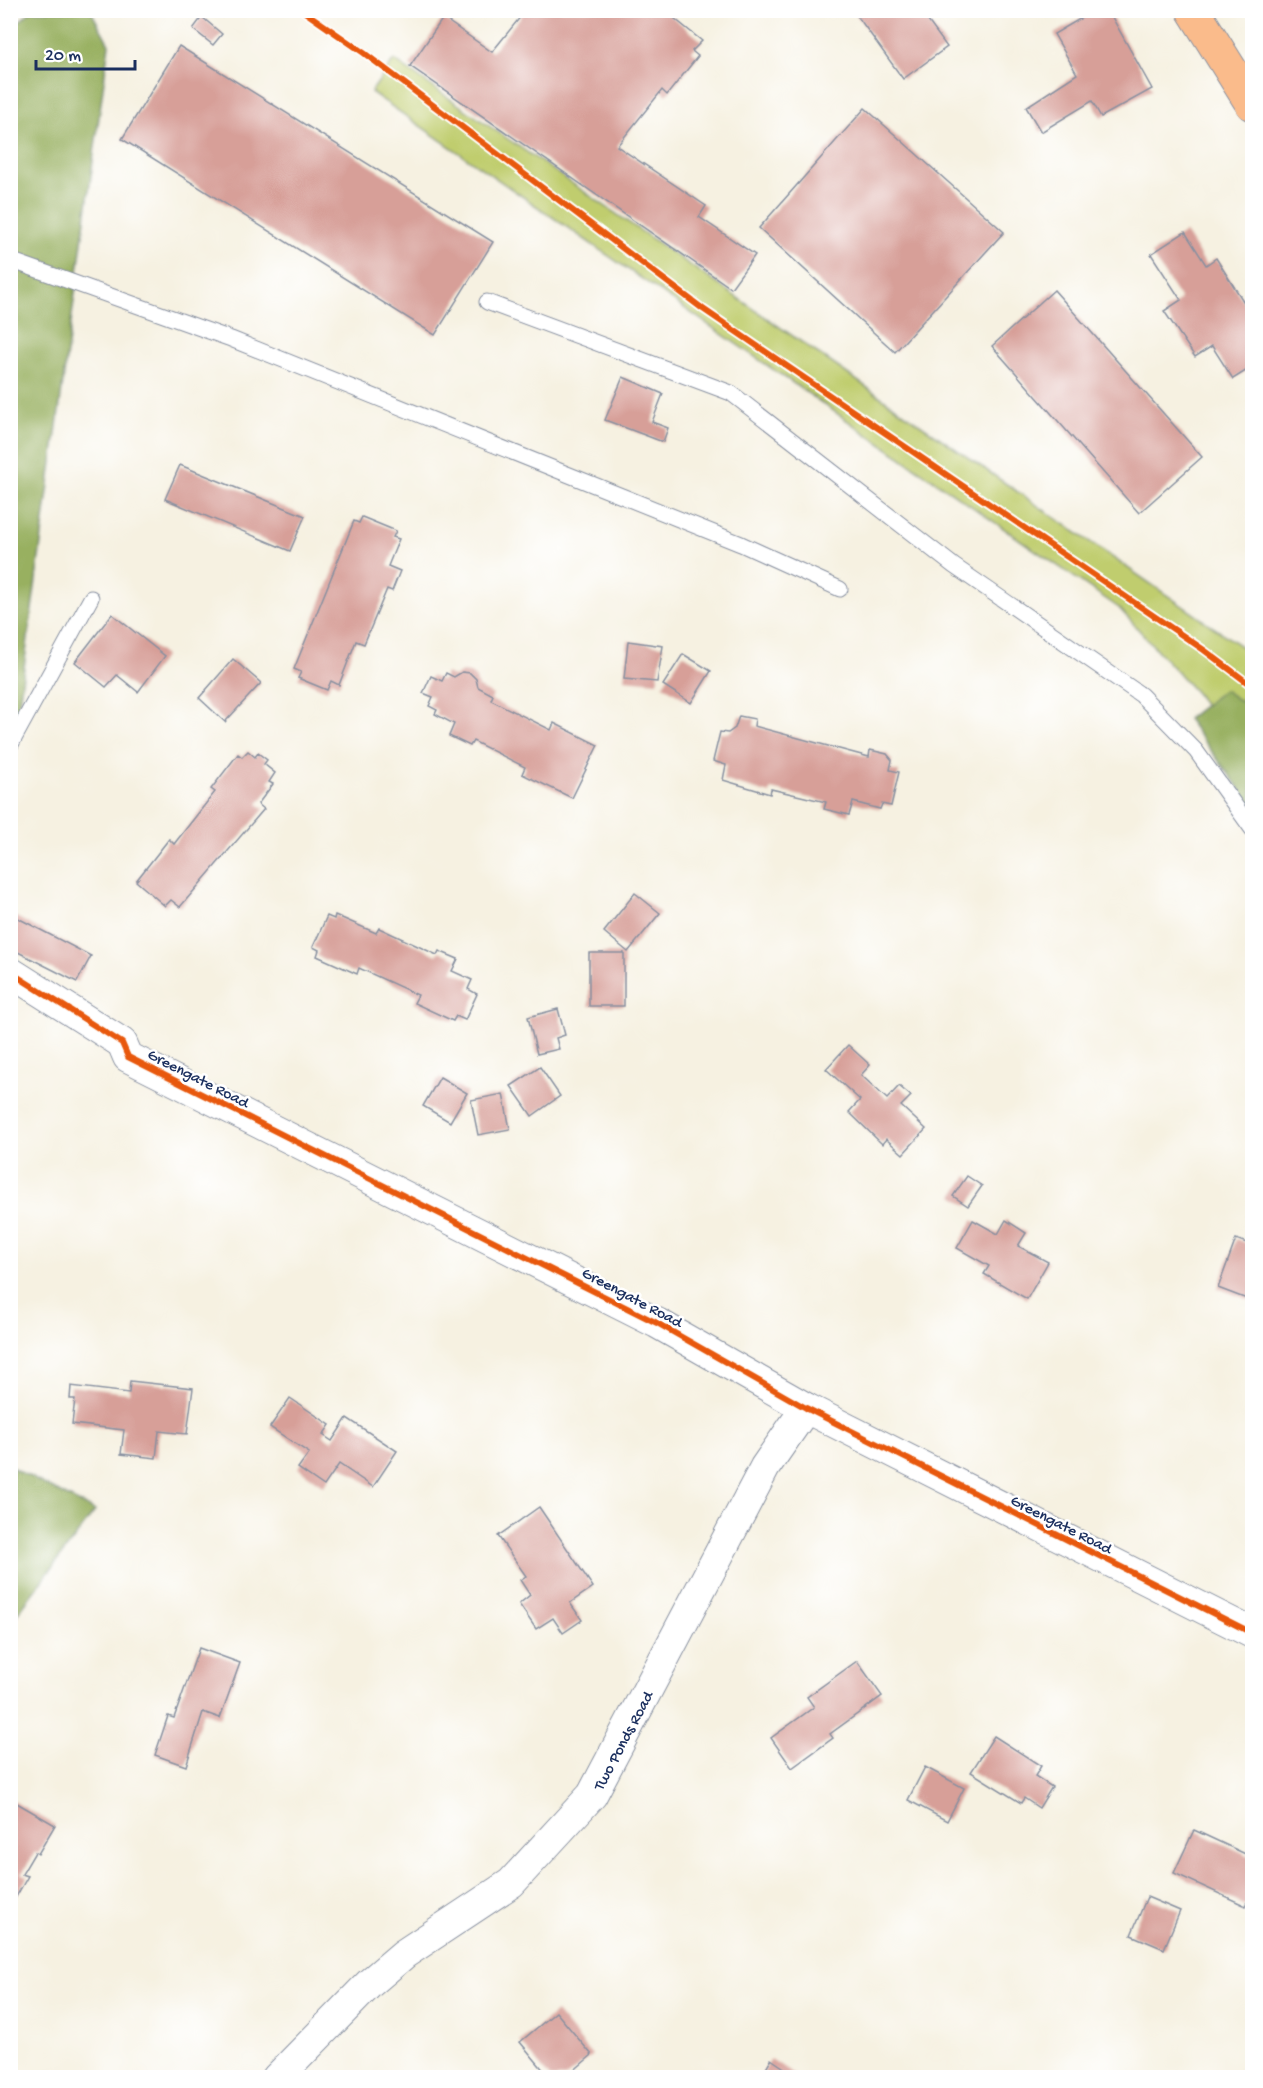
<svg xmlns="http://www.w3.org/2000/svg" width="1263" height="2088" font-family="'Gochi Hand',sans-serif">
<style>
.green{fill:#c0cd6e;stroke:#6e7e66;stroke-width:1.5}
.forest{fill:#98b061;stroke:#5a7060;stroke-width:1.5}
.building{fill:#d79f98}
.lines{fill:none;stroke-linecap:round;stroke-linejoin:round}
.service-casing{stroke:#8890a0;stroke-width:17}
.minor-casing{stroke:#8890a0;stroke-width:32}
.trunk-casing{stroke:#8890a0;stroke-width:35}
.service{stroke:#fff;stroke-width:15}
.minor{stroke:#fff;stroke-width:30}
.trunk{stroke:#fabb8b;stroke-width:33}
.cycleway-casing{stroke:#fff;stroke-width:10}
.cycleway{stroke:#e8590c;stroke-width:6}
.labels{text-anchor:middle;stroke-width:5;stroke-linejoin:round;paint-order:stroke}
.street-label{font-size:16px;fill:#1b2f5e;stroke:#fff}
</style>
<rect width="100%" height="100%" fill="#fff"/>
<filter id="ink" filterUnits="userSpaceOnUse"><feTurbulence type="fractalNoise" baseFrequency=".0167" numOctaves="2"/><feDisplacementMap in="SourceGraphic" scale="12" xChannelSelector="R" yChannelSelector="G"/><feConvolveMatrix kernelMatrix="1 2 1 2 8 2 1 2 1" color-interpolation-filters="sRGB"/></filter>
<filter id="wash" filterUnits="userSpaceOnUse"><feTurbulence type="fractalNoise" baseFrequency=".008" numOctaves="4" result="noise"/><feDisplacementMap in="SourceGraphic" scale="24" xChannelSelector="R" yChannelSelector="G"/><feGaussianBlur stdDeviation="1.35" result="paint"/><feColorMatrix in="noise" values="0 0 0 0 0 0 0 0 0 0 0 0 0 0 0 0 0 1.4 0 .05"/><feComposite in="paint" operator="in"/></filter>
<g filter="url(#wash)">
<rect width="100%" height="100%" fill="#f6f1e1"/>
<polygon class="green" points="394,60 1252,654 1252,777 1197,694 1119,608 371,92"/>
<g class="forest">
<polygon points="31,11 91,11 109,44 18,712 11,727 11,26 14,26"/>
<polygon points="1224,690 1252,709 1252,805 1187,719"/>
<polygon points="11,1467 95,1511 11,1622"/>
</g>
<g id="blocks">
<g class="building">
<polygon points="526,10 664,10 702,41 692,51 698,56 667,95 662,90 617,146 706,206 699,217 755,255 731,288 410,66 443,18 492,52"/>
<polygon points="853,10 920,10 947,47 903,79"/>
<polygon points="1095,10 1108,10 1152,89 1101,117 1092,101 1041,132 1026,107 1077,74 1054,34"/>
<polygon points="202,17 222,34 213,45 193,29"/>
<polygon points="179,46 493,242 435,335 122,139"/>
<polygon points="865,108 1004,232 895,352 759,228"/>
<polygon points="1185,232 1206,265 1216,258 1252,315 1252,329 1248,332 1252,338 1252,367 1233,379 1212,346 1195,357 1164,311 1181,300 1151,254"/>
<polygon points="1054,290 1202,457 1139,513 992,346"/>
<polygon points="623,377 663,394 652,422 668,428 663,442 605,420"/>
<polygon points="180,465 305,516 290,551 165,499"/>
<polygon points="362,517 396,531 393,537 399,539 388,566 400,571 392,591 387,589 364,644 356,641 339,685 331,681 327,690 298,678 301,672 294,669 354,521 359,523"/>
<polygon points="112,614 165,656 138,692 117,675 106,687 75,662"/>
<polygon points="628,641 663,646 657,682 624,679"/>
<polygon points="683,654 711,671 691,703 663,685"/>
<polygon points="233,659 261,683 225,722 199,698"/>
<polygon points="462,672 470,673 476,679 478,687 493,695 491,700 551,730 554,723 598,745 572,798 522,774 525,767 473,741 470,746 449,736 454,724 435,714 437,710 429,706 433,697 423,693 431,676 442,681 446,673 454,677"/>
<polygon points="739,716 755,719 754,726 869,757 870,750 887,754 892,760 890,770 899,772 891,806 882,804 880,809 853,802 849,815 824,809 826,802 771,789 770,794 723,780 726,765 713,761 720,732 728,733 735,728"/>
<polygon points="248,751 255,757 258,753 267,760 264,764 275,773 269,782 273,784 258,804 264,809 180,907 171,900 165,906 136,881 169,839 174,844 215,792 211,789 238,754 242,757"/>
<polygon points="635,893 660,913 628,952 604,932"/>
<polygon points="12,915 91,956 77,982 10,948"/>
<polygon points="335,915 376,933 379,928 437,955 439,951 458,959 452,971 472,980 468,989 477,994 465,1020 456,1016 453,1021 414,1003 418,995 359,968 357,974 317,956 319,950 313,947 327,916 334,919"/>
<rect x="589" y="953" width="35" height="53"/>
<polygon points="558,1009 565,1035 556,1038 559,1049 537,1054 528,1017"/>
<polygon points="848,1045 870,1065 861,1075 887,1099 899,1086 911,1096 901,1106 926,1129 903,1154 886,1139 882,1144 849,1112 860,1100 826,1069"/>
<polygon points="540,1067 560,1096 532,1116 511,1086"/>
<polygon points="440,1077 467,1093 450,1122 423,1106"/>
<polygon points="503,1094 510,1129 478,1135 471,1100"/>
<polygon points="967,1176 982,1186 968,1206 953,1196"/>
<polygon points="973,1220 998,1234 1006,1220 1026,1233 1018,1246 1048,1262 1027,1299 984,1274 989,1266 957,1248"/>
<polygon points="1236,1239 1252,1245 1252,1301 1218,1288"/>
<polygon points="130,1381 193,1388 187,1434 159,1431 156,1458 121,1454 124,1430 72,1424 75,1399 70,1399 71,1386 129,1393"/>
<polygon points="290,1398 330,1425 323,1435 332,1441 347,1418 397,1451 373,1487 339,1464 324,1486 298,1468 309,1453 270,1427"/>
<polygon points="539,1507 593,1587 570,1603 582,1620 563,1633 553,1618 536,1629 519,1604 530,1595 520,1580 526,1576 498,1536"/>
<polygon points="199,1648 240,1663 220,1718 203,1712 186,1766 155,1755 168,1716 174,1718"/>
<polygon points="857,1661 882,1696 830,1734 833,1738 792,1768 771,1738 814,1707 807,1697"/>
<polygon points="994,1736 1041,1766 1035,1776 1052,1787 1039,1808 1024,1798 1021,1803 971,1772"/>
<polygon points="925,1767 964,1788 947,1821 908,1800"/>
<polygon points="10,1799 55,1825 38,1854 35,1852 22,1874 28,1876 13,1902 10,1901"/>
<polygon points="1194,1830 1252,1857 1252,1892 1246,1906 1174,1873"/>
<polygon points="1147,1897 1180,1911 1164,1949 1131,1935"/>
<polygon points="556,2012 592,2055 565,2078 550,2078 520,2042"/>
<polygon points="771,2059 799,2078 760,2078"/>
</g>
</g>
</g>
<g filter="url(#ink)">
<use href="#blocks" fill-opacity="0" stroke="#8890a0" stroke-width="1.5"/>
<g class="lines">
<defs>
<g id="service">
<polyline points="10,260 231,339 741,544 840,589"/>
<polyline points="487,302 731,393 954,566 1141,695 1196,751 1252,829"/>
<polyline points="10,746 91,598"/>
</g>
<g id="minor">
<polyline points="10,972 122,1043 128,1057 657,1323 806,1408 1252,1633"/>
<polyline points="277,2078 370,1983 404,1954 511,1883 592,1795 765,1467 806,1408"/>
</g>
<polyline id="trunk" points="1193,10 1252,104"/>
</defs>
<use href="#service" class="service-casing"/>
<use href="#minor" class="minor-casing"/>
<use href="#trunk" class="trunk-casing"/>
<use href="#service" class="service"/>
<use href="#minor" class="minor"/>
<use href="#trunk" class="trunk"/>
<defs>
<g id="cycleway">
<polyline points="302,10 364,53 703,309 1204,650 1252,686"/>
<polyline points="10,972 122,1043 128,1057 657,1323 806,1408 1252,1633"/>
</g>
</defs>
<use href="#cycleway" class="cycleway-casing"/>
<use href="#cycleway" class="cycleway"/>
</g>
</g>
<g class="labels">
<g class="street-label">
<text transform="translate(199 1077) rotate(27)" y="6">Greengate Road</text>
<text transform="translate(633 1296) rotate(28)" y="6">Greengate Road</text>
<text transform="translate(1062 1523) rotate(27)" y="6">Greengate Road</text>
<text transform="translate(622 1740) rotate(-62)" y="6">Two Ponds Road</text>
</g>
</g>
<rect width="1263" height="2088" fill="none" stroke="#fff" stroke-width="36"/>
<path d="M36 60v9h99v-9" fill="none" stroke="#1b2f5e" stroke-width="3"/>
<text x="45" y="60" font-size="18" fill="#1b2f5e" stroke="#ffffff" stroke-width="4.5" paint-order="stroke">20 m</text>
</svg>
